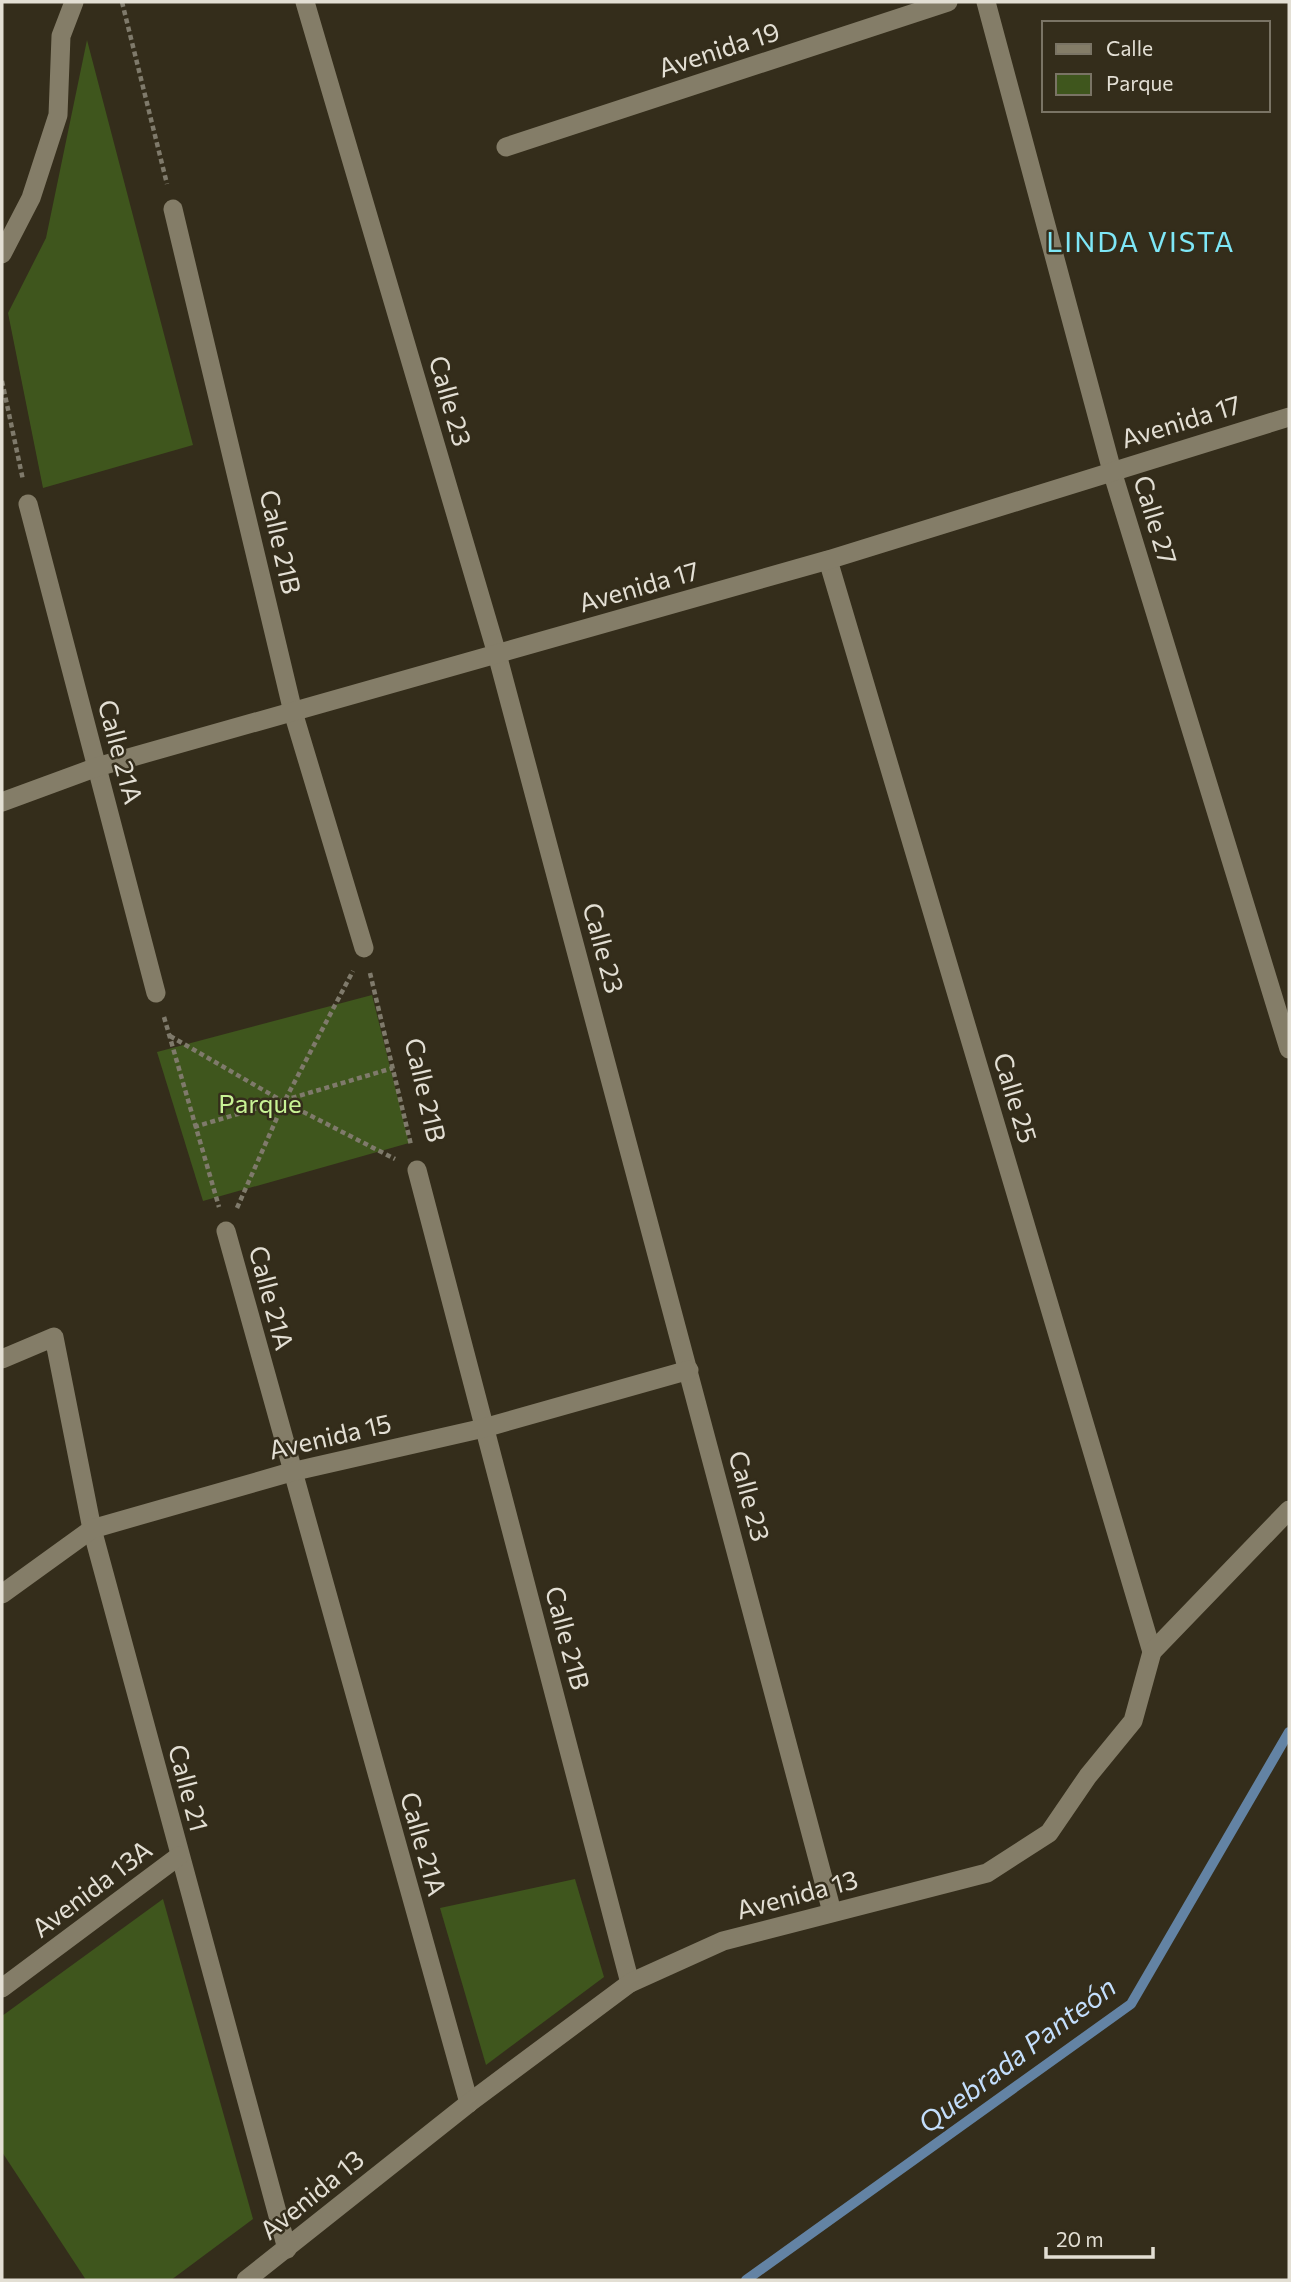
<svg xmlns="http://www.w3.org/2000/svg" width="1291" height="2282" font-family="Commissioner,sans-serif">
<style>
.green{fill:#3f561d}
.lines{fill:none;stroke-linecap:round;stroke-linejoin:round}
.stream{stroke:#6383a4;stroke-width:10}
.path{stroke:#7f7a6b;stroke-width:4.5;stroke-dasharray:5 3.5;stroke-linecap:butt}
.minor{stroke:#847d68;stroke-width:19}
.labels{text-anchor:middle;stroke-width:5;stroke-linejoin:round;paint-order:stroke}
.street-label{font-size:26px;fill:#e3dfd4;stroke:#342d1b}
.park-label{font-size:26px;fill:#c8f295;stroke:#342d1b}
.neighbourhood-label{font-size:28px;letter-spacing:2px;fill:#7ee7f7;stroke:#342d1b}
.water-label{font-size:28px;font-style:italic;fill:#c3defc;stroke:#342d1b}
</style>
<rect width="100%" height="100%" fill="#342d1b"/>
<g class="green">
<polygon points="87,40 193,445 43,488 8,313 46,238"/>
<polygon points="372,995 409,1143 203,1201 157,1052"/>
<polygon points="575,1879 604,1977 486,2065 440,1908"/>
<polygon points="163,1899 253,2219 171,2280 86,2280 2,2152 2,2016"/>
</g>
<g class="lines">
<polyline class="stream" points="746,2280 1131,2004 1289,1732"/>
<g class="path">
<polyline points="122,2 167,184"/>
<polyline points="2,381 23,480"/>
<polyline points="370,973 411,1145"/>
<polyline points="164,1017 219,1207"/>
<polyline points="170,1036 284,1102 395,1159"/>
<polyline points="194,1127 393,1068"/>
<polyline points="237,1208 284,1102 353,971"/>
</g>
<g class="minor">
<polyline points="305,2 497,654 832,1912"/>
<polyline points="986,2 1112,471 1289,1049"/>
<polyline points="506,147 948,2"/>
<polyline points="173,209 293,712 364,948"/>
<polyline points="2,254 31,198 58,115 61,36 74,2"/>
<polyline points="28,504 156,993"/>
<polyline points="828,560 1152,1652"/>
<polyline points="2,802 97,767 828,560 1289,417"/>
<polyline points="417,1170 630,1983"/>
<polyline points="226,1231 469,2103"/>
<polyline points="2,1359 54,1337 92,1529 287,2249"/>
<polyline points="2,1594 92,1529 291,1472 484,1428 689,1370"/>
<polyline points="2,1988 179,1856"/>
<polyline points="246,2280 469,2103 630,1983 723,1941 987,1873 1049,1833 1088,1776 1133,1721 1152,1652 1289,1510"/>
</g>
</g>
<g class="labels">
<g class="street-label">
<text transform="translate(719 50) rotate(-18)" y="9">Avenida 19</text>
<text transform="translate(450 401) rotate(74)" y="9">Calle 23</text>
<text transform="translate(1181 422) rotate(-17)" y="9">Avenida 17</text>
<text transform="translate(1155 520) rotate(73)" y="9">Calle 27</text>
<text transform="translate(280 542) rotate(77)" y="9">Calle 21B</text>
<text transform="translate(639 587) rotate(-16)" y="9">Avenida 17</text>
<text transform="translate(120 752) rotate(75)" y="9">Calle 21A</text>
<text transform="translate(603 948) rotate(75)" y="9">Calle 23</text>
<text transform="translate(425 1090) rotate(77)" y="9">Calle 21B</text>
<text transform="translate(1015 1098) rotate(73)" y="9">Calle 25</text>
<text transform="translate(271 1298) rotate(75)" y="9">Calle 21A</text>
<text transform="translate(330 1437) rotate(-13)" y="9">Avenida 15</text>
<text transform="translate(749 1496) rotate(75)" y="9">Calle 23</text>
<text transform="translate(567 1638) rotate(75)" y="9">Calle 21B</text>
<text transform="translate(188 1788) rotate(75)" y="9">Calle 21</text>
<text transform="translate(423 1844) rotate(74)" y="9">Calle 21A</text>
<text transform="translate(92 1889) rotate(-37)" y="9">Avenida 13A</text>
<text transform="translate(797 1895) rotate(-15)" y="9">Avenida 13</text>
<text transform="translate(312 2195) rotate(-39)" y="9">Avenida 13</text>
</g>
<g class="park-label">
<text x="260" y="1113">Parque</text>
</g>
<g class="neighbourhood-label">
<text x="1141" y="252">LINDA VISTA</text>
</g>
<g class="water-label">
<text transform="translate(1017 2055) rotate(-37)" y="10">Quebrada Panteón</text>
</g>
</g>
<rect width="1291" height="2282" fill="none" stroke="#e3dfd4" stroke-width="7"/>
<rect x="1042" y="21" width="228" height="91" fill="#342d1b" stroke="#7a7465" stroke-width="2"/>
<rect x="1056" y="44" width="35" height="10" fill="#847d68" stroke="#7a7465" stroke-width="2"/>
<text x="1106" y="56" font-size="21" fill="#e3dfd4">Calle</text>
<rect x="1056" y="74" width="35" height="21" fill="#3f561d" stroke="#7a7465" stroke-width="2"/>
<text x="1106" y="91" font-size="21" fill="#e3dfd4">Parque</text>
<path d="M1046 2247v10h107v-10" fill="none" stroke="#e3dfd4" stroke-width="3.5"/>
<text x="1056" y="2247" font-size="21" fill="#e3dfd4" stroke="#342d1b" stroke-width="5" paint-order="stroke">20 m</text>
</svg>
